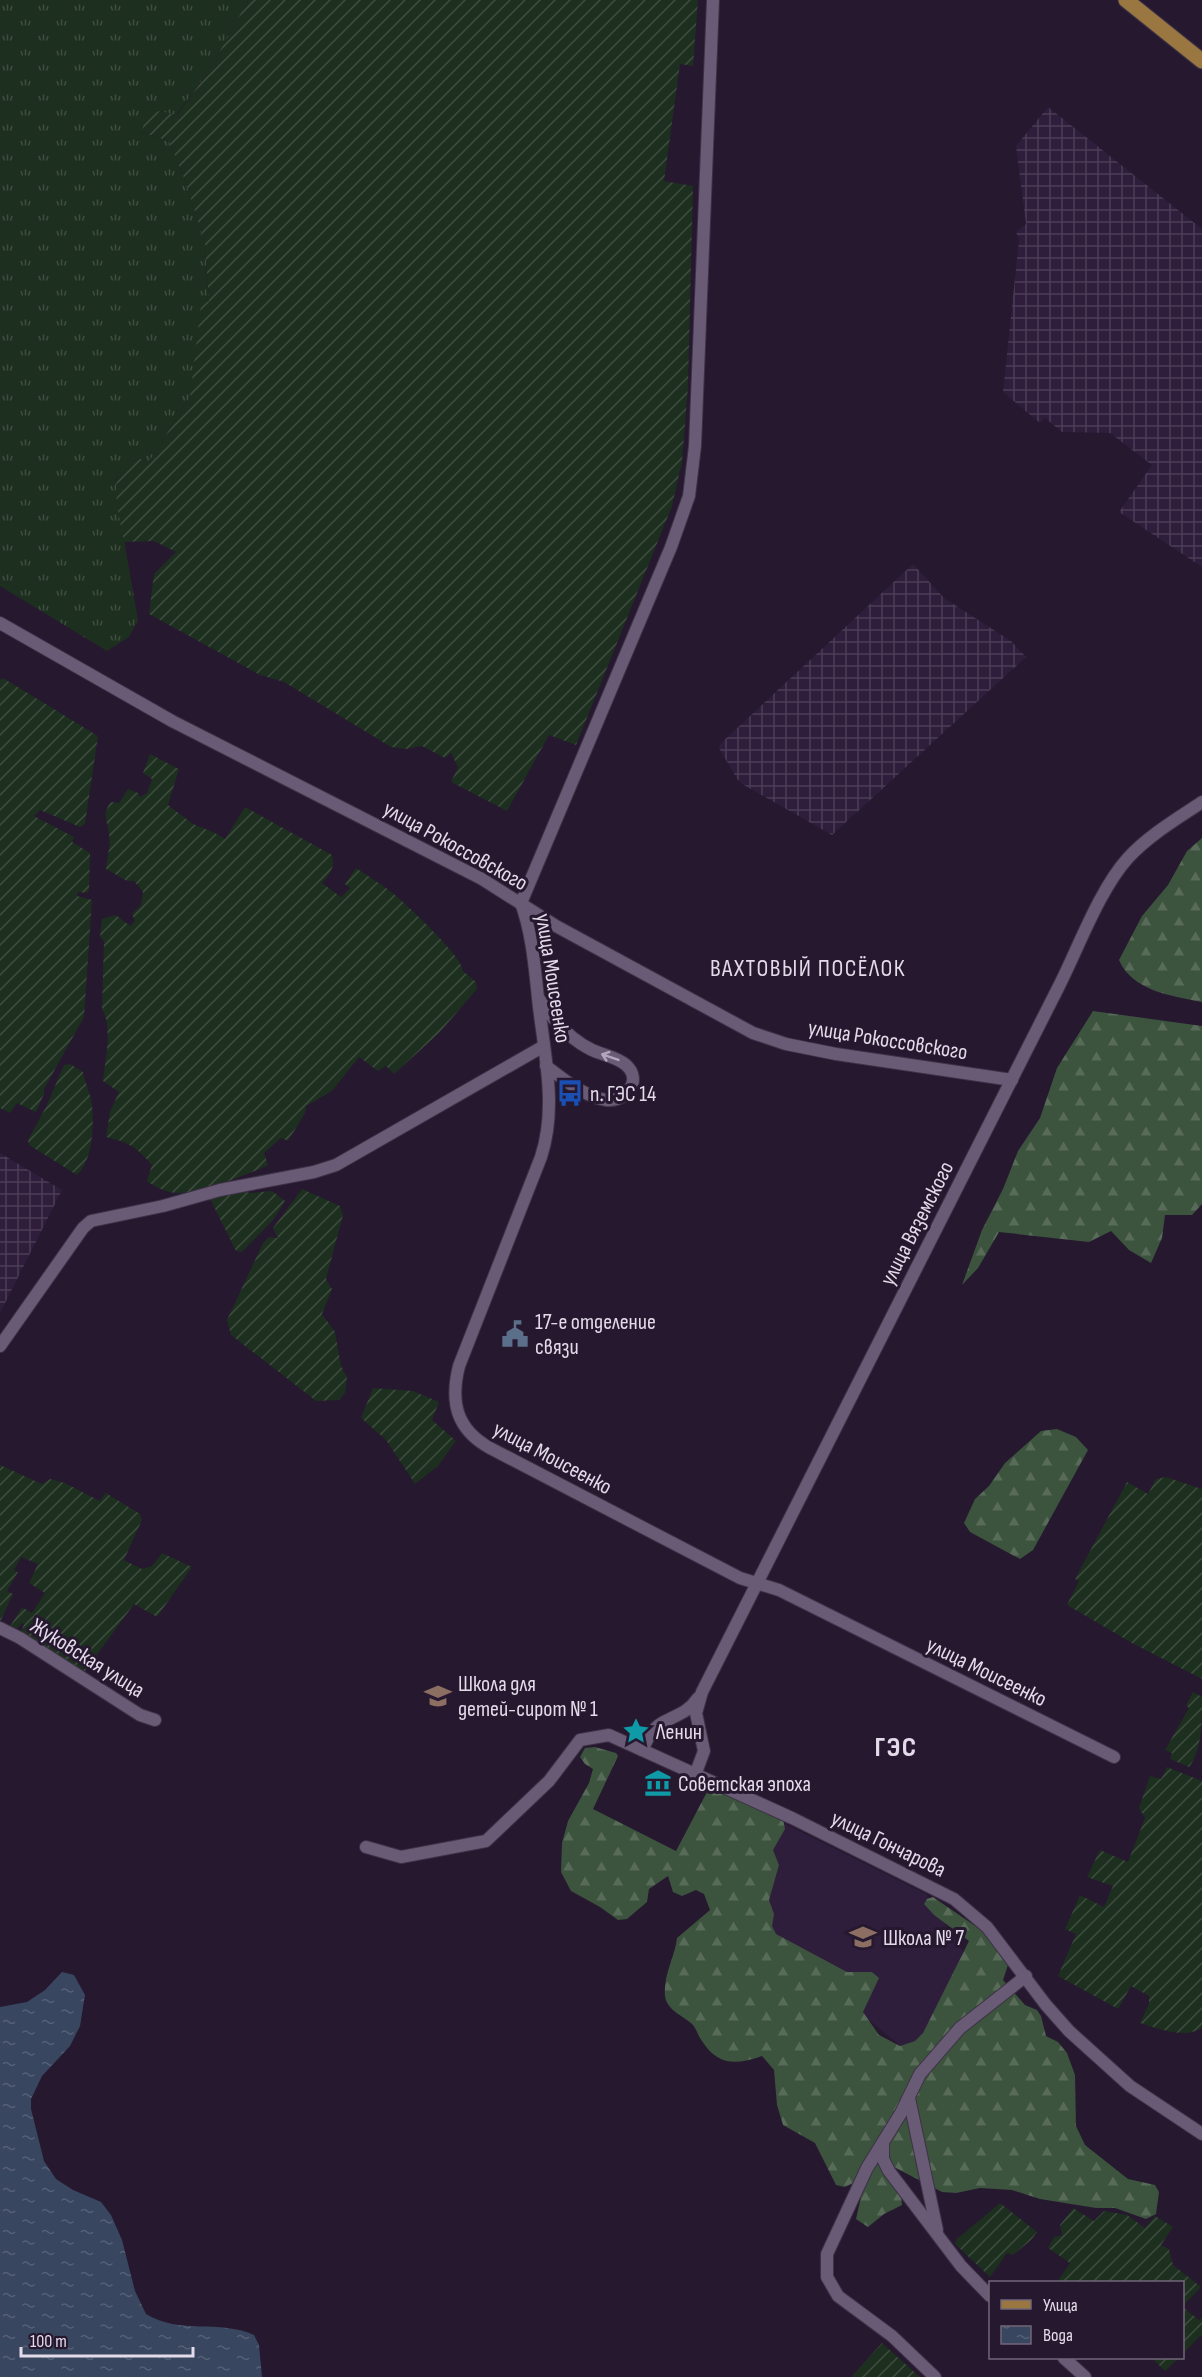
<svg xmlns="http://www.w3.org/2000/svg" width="1202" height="2377" font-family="'Sofia Sans Condensed',sans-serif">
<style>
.industrial{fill:url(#industrial-grid)}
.built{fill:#2e1d3b}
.grass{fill:url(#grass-tufts)}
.forest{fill:url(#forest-firs)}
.garden{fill:url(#garden-furrows)}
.water{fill:url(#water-ripples)}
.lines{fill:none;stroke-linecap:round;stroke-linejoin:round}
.minor-casing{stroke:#3d3245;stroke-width:14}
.major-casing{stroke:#3d3245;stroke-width:17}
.minor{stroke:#695a76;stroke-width:12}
.major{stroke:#9a7741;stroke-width:15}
.oneway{stroke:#b2a7bc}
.labels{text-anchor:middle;stroke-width:6;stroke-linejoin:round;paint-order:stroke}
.street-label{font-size:22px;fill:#e3daea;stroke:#25182f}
.poi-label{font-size:22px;fill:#e3daea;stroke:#25182f;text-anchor:start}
.neighbourhood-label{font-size:24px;letter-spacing:1.5px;fill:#e3daea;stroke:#25182f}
.district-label{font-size:28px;font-weight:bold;letter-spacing:1.5px;fill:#e3daea;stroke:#25182f}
</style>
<defs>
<pattern id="industrial-grid" width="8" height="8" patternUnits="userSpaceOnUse" patternTransform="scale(1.5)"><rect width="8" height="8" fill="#2e1d3b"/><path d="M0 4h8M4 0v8" fill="none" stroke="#4c3d58"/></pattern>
<pattern id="grass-tufts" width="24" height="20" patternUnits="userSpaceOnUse" patternTransform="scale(1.5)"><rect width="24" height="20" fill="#1d2f1e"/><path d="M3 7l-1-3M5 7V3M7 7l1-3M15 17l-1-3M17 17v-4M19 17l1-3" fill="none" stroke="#3e4d3f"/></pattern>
<pattern id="forest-firs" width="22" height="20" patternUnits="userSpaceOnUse" patternTransform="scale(1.5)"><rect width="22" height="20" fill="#3c533d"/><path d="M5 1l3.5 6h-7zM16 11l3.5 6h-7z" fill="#586b59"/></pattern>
<pattern id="garden-furrows" width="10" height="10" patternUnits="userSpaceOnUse" patternTransform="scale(1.5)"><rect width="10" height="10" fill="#1d2f1e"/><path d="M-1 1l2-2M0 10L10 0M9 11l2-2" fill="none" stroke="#3e4d3f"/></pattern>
<pattern id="water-ripples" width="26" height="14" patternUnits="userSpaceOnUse" patternTransform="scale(1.5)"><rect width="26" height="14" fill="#39465f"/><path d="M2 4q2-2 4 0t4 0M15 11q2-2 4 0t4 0" fill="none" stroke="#566076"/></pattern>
</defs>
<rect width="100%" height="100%" fill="#25182f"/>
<g class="industrial">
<polygon points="1048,107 1202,229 1202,567 1119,512 1152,465 1110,433 1062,432 1045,418 1040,423 1003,392 1019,240 1016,232 1026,224 1016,146"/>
<polygon points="913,564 944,598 1011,641 1026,657 832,835 742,784 737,779 719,748 720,744"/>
<polygon points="0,1153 62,1190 0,1313"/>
</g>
<polygon class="built" points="775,1819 926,1894 968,1959 914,2057 859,2012 728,1915"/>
<polygon class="grass" points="0,0 248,0 209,71 176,115 159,111 141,132 169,141 186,183 205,244 209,301 190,397 149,462 139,458 123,466 116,479 117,500 138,620 129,637 107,651 0,586"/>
<g class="forest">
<path d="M1202 838V1002C1172 996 1132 991 1119 960L1142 916 1168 885 1187 851Z"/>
<polygon points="1093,1011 1202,1026 1202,1204 1192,1215 1165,1215 1162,1238 1151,1263 1129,1250 1111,1231 1089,1242 999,1232 978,1268 962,1285 982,1230 1003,1189 1018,1151 1040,1118 1057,1068"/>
<polygon points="1057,1429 1076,1437 1088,1450 1033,1550 1020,1559 970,1532 964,1523 975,1499 989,1486 1005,1463 1041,1431"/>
<path d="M595 1747 616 1753 618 1756 593 1809 676 1851 707 1792 718 1791 783 1819 785 1829 773 1850 779 1865 769 1900 774 1914 772 1926 776 1934 847 1972H872L879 1978 863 2012 879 2035 900 2046 915 2041 923 2033 969 1941 934 1915 924 1904 927 1899 933 1897 984 1932 1008 1965 1003 1980 1025 2005 1037 2010 1041 2016 1046 2036 1058 2042 1067 2053 1075 2075 1076 2126 1085 2145 1128 2179 1155 2185 1159 2192 1156 2214 1146 2219 1115 2208H1096L1040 2199 1012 2190 980 2188 956 2193 942 2192 892 2166 900 2186 902 2205 884 2214 868 2227 856 2219 861 2197 857 2181 845 2187 836 2185 815 2143 783 2125 777 2105 774 2070 762 2056C736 2065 718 2066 702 2041 698 2036 697 2030 693 2025 684 2016 667 2011 665 1996 663 1975 675 1957 677 1938L710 1910 704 1894 696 1890 682 1896 673 1892 668 1876 649 1889 647 1902 627 1919 618 1920 600 1907 571 1891 561 1872 562 1843 568 1821 589 1783 593 1769 585 1764 580 1757 585 1748Z"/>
</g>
<g class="garden">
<path d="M248 0H698L693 66 680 64 664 181 693 186 688 387 682 461 672 506 576 745 549 735 507 811 451 782 458 767 451 753 445 758 422 746 406 749 391 747 284 682 260 675 149 614 154 574 176 552 154 541 124 542C121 523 109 482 122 467 126 463 134 460 139 458L149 462 190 397 201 305 209 301 205 244 186 183 169 141 141 132 147 116 159 111 177 115 209 71Z"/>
<polygon points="3,678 98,736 85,824 80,827 40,810 34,816 74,837 72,842 90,853 89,890 87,893 78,892 77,896 92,900 84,1017 44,1089 44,1094 36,1112 17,1103 10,1113 0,1108 0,680"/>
<path d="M150 754 179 769 168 805 193 824 215 833 225 839 245 807 332 855C335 868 330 874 322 883L341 897 350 888 345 884 356 868C369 877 383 885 395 895 408 906 463 957 463 971L476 982 477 989 439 1033 394 1074 386 1066 378 1071 359 1057 332 1091 306 1106 305 1113 288 1141 281 1138 264 1153 268 1165C251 1174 196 1194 177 1193 167 1193 155 1187 147 1181L152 1165C136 1147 129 1142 106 1137L110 1112 119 1092 103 1081C105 1060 113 1028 102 1009L104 941 100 937 102 919 116 915 130 926 135 921 132 914 141 905 143 892 134 881H127L106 869C107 858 111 845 109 834 108 821 101 815 111 802L119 803 128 789 138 793 140 797 147 793 152 779 143 773Z"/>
<path d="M70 1064 83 1072C85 1083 91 1094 92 1105 94 1125 93 1160 77 1175L29 1145 28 1140 46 1107 64 1065Z"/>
<polygon points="302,1189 340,1206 343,1215 326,1279 332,1289 322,1314 335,1332 341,1366 347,1377 345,1393 339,1400 316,1401 231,1335 227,1320 263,1243 269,1237 278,1238 273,1228"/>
<polygon points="238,1191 252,1193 272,1191 285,1201 274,1219 242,1252 236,1251 210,1199"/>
<polygon points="373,1388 413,1391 439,1402 432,1420 456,1441 438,1466 415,1484 386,1440 361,1418"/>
<polygon points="0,1465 42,1484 50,1479 65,1483 100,1501 106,1493 140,1514 142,1520 124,1560 142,1569 152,1566 162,1553 192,1567 157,1617 134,1604 85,1671 83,1671 21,1633 24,1624 22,1623 15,1631 9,1628 22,1607 32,1613 45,1593 29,1583 38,1564 21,1557 14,1570 18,1572 7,1591 13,1594 0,1622"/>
<polygon points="1166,1477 1202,1489 1202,1679 1132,1643 1067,1605 1079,1581 1075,1579 1127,1482 1148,1494 1156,1479"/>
<path d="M1193 1692 1202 1697C1202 1719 1202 1752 1189 1767L1170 1759 1172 1753 1165 1750 1189 1708 1186 1705Z"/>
<path d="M1167 1767 1202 1781V2028C1186 2039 1158 2029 1140 2023L1149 2004V1996L1131 1986 1118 2009 1058 1976 1076 1934 1065 1929 1080 1895 1104 1907 1113 1886 1087 1877 1100 1850 1128 1862 1145 1818 1139 1808 1150 1776 1161 1779Z"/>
<polygon points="1000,2203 1037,2232 1031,2240 1013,2255 1007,2253 990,2277 955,2244 957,2239"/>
<polygon points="1073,2208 1094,2221 1104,2211 1127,2215 1145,2228 1155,2216 1173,2227 1161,2245 1169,2249 1173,2265 1201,2287 1183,2306 1182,2282 1057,2282 1070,2263 1048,2248 1054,2237 1062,2235 1060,2225"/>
<polygon points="1183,2307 1199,2320 1202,2318 1202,2337 1200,2336 1183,2354"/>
<polygon points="882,2343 920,2377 851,2377"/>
<polygon points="1152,2358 1151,2358 1179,2358 1165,2371"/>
</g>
<path class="water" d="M62 1972 74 1975 85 1995 80 2026 70 2046 42 2076 31 2099V2109L44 2161 56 2179 73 2190 101 2202 111 2215 122 2240 135 2291 146 2314C180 2335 219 2319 254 2335L259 2345 262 2377H0V2007L27 2002 45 1990Z"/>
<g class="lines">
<defs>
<g id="minor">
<polyline points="0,623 172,721 482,879 556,926 753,1033 786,1044 836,1054 1012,1080"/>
<path d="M521 903C533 936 535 972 539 1007 545 1057 557 1109 541 1157L459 1366C450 1402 456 1429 490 1448L740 1578 779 1590 1114 1757"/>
<polyline points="521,903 671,547 689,496 695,446 713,0"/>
<path d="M540 1000C553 1020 569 1039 592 1050 603 1055 617 1057 626 1065 643 1080 626 1103 606 1100 585 1097 563 1079 546 1066"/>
<polyline points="0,1346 83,1228 91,1221 163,1206 220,1190 314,1172 336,1165 544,1046"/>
<polyline points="0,1628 20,1638 140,1715 155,1720"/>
<path d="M642 1750C647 1740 652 1729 662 1723 676 1715 688 1713 698 1698"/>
<path d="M695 1775 704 1751 696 1713 702 1692 1058 988C1078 949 1099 890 1128 858 1149 835 1177 819 1202 802"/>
<polyline points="366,1847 401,1857 486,1841 549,1781 580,1740 609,1735 792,1818 954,1899 987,1927 1046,2005 1069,2031 1130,2086 1202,2134"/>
<polyline points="909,2098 937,2230"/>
<polyline points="883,2144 883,2159 889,2171 961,2266 990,2296"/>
<polyline points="1064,2358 1085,2377"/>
<polyline points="935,2377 892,2336 838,2296 827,2277 827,2254 867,2168 901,2113 920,2074 960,2028 1026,1976"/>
</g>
<polyline id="major" points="1126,0 1202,61"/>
</defs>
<use href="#minor" class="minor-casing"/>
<use href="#major" class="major-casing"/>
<use href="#minor" class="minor"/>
<use href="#major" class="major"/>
</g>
<defs><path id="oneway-shaft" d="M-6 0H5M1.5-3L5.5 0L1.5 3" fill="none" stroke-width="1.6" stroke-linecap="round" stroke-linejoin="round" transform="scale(1.5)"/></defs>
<use class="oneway" href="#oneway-shaft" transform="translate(610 1057) rotate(-161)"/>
<defs>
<symbol id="bus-bare" viewBox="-9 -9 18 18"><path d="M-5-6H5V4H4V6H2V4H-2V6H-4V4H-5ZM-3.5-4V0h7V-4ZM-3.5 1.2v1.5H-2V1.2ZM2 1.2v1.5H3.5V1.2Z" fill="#1a4fb4" stroke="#25182f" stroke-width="2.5" paint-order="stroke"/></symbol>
<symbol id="civic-bare" viewBox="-9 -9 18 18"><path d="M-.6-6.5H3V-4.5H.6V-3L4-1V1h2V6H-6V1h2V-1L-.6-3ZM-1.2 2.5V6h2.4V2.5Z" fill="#5c6f8a" stroke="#25182f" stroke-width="2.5" paint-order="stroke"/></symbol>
<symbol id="school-bare" viewBox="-9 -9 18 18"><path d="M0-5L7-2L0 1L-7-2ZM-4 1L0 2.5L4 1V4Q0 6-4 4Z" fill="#8d6e63" stroke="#25182f" stroke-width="2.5" paint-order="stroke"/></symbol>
<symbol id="sight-bare" viewBox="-9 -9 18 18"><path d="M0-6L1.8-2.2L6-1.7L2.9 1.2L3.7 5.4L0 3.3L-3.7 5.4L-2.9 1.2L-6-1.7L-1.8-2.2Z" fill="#0f9aa8" stroke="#25182f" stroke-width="2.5" paint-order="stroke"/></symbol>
<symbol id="museum-bare" viewBox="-9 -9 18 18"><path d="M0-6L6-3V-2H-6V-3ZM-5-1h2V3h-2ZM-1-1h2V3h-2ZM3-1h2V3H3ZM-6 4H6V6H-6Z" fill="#0f9aa8" stroke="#25182f" stroke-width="2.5" paint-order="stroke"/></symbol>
</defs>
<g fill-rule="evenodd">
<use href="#bus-bare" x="551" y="1074" width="38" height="38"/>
<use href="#civic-bare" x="496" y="1315" width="38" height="38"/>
<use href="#school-bare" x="419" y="1677" width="38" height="38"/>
<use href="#sight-bare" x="617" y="1712" width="38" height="38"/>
<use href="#museum-bare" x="639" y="1764" width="38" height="38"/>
<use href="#school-bare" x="844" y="1918" width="38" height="38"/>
</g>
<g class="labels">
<g class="street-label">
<text transform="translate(456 845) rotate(29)" y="8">улица Рокоссовского</text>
<text transform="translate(554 978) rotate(81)" y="8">улица Моисеенко</text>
<text transform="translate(888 1039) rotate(9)" y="8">улица Рокоссовского</text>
<text transform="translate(916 1223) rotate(-63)" y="8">улица Вяземского</text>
<text transform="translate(553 1457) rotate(28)" y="8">улица Моисеенко</text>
<text transform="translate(88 1657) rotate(32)" y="8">Жуковская улица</text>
<text transform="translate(987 1671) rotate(26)" y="8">улица Моисеенко</text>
<text transform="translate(889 1843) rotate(26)" y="8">улица Гончарова</text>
</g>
<g class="poi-label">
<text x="590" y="1101">п. ГЭС 14</text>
<text x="535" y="1329">17-е отделение<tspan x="535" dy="25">связи</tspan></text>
<text x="458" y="1691">Школа для<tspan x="458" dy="25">детей-сирот № 1</tspan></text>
<text x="656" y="1739">Ленин</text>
<text x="678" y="1791">Советская эпоха</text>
<text x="883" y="1945">Школа № 7</text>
</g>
<g class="neighbourhood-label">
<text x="808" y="976">ВАХТОВЫЙ ПОСЁЛОК</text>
</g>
<g class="district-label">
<text x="896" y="1756">ГЭС</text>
</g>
</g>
<rect x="989" y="2281" width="195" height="78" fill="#25182f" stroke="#71667a" stroke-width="1.5"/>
<rect x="1001" y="2300" width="30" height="9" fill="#9a7741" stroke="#71667a" stroke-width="1.5"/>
<text x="1043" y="2311" font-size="18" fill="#e3daea">Улица</text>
<rect x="1001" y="2326" width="30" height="18" fill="url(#water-ripples)" stroke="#71667a" stroke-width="1.5"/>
<text x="1043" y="2341" font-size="18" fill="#e3daea">Вода</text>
<path d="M21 2347v9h172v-9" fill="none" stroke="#e3daea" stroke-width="3"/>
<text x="30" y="2347" font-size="18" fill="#e3daea" stroke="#25182f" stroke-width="4.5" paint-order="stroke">100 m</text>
</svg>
